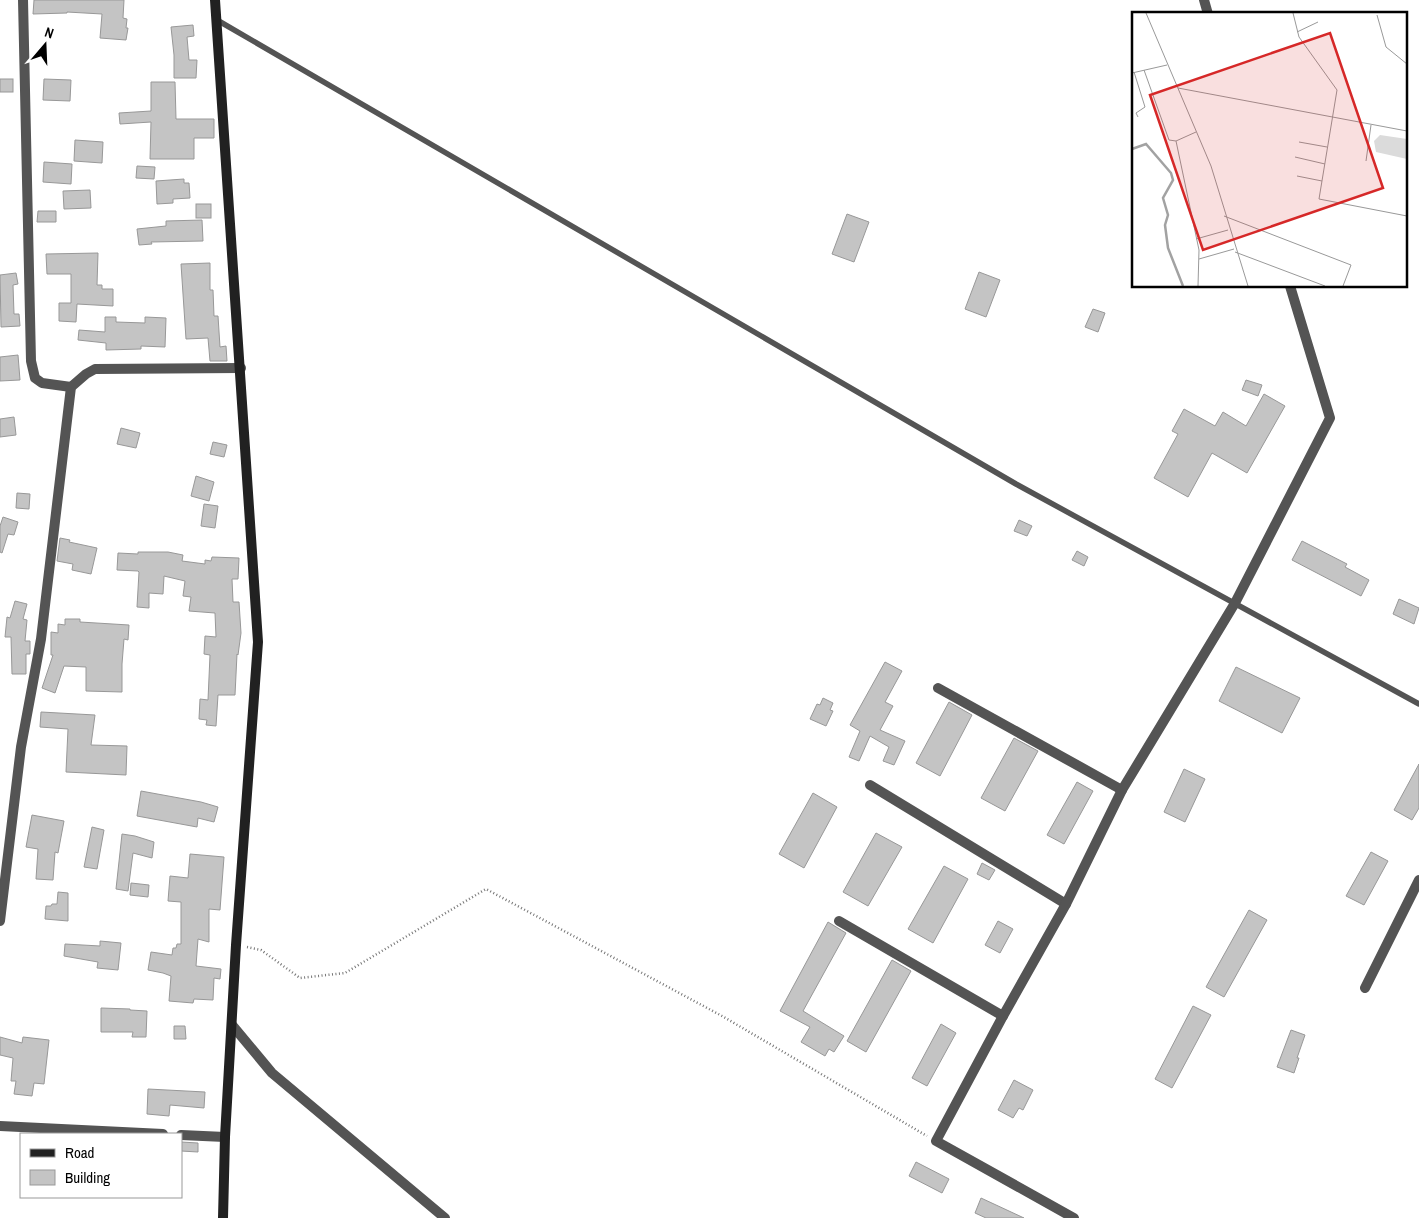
<svg xmlns="http://www.w3.org/2000/svg" width="1419" height="1218" font-family="'Archivo Narrow',sans-serif">
<style>
.building{fill:#c4c4c4;stroke:#989898}
.lines{fill:none;stroke-linecap:round;stroke-linejoin:round}
.path{stroke:#767676;stroke-width:2.5;stroke-dasharray:1 2.5;stroke-linecap:butt}
.lane{stroke:#545454;stroke-width:5.5}
.street{stroke:#545454;stroke-width:10}
.secondary{stroke:#212121;stroke-width:10}
.inset-river{fill:none;stroke:#a2a2a2;stroke-width:2.5}
.inset-road{fill:none;stroke:#999;stroke-width:1}
.view{fill:#d62828;fill-opacity:0.15;stroke:#d62828;stroke-width:2.5}
.inset-edge{fill:none;stroke:#000;stroke-width:2.5}
</style>
<rect width="100%" height="100%" fill="#fff"/>
<g class="building">
<polygon points="34,0 124,0 123,18 127,19 126,28 128,28 126,40 100,38 102,14 67,12 67,13 33,14"/>
<polygon points="193,25 194,36 187,37 189,60 197,60 196,78 174,78 174,55 171,27"/>
<rect x="0" y="79" width="13" height="13"/>
<polygon points="44,79 71,80 70,101 43,100"/>
<polygon points="151,82 175,82 176,119 214,119 214,138 194,138 194,159 150,159 151,122 120,124 119,113 151,111"/>
<polygon points="75,140 103,142 102,163 74,161"/>
<polygon points="44,162 72,164 71,184 43,182"/>
<polygon points="137,166 155,167 154,179 136,178"/>
<polygon points="184,179 184,183 189,183 190,198 173,199 173,203 157,204 156,181"/>
<polygon points="90,190 91,208 64,209 63,191"/>
<rect x="196" y="204" width="15" height="14"/>
<polygon points="38,211 56,211 56,222 37,222"/>
<polygon points="847,214 869,222 854,262 832,254"/>
<polygon points="202,220 203,241 151,242 152,244 139,245 137,229 166,226 166,221"/>
<polygon points="98,253 97,285 102,285 102,289 113,289 113,306 77,304 76,322 59,321 59,303 71,303 71,274 47,274 46,254"/>
<polygon points="210,263 210,290 213,290 214,316 218,316 220,347 226,346 227,361 210,361 208,338 186,339 181,264"/>
<polygon points="979,272 1000,280 986,317 965,309"/>
<polygon points="16,273 18,284 13,285 14,314 19,314 20,326 1,327 0,275"/>
<polygon points="1093,309 1105,313 1098,332 1085,327"/>
<polygon points="105,317 116,317 116,322 145,323 145,317 166,318 165,347 141,346 141,349 106,350 106,343 78,340 79,330 105,332"/>
<polygon points="18,355 20,380 0,381 0,357"/>
<polygon points="1246,380 1262,385 1258,396 1242,390"/>
<polygon points="1264,394 1285,406 1247,473 1212,453 1188,497 1154,478 1178,434 1172,431 1184,409 1215,426 1223,412 1246,426"/>
<polygon points="14,417 16,435 0,437 0,419"/>
<polygon points="121,428 140,433 136,448 117,444"/>
<polygon points="213,442 227,445 224,457 210,454"/>
<polygon points="196,476 214,482 209,501 191,496"/>
<polygon points="17,493 30,494 29,509 16,508"/>
<polygon points="204,504 218,506 215,528 201,526"/>
<polygon points="3,517 18,522 14,535 8,534 2,553 0,552 0,526"/>
<polygon points="1019,520 1032,526 1027,536 1014,531"/>
<polygon points="60,538 70,540 69,542 97,548 91,574 72,570 73,564 57,561"/>
<polygon points="1302,541 1347,564 1345,567 1369,580 1361,596 1292,560"/>
<polygon points="1077,551 1088,557 1084,566 1072,560"/>
<polygon points="138,552 168,552 183,555 182,561 205,564 205,560 211,561 212,557 239,558 238,579 232,579 233,602 239,602 241,633 238,655 237,654 235,695 218,695 216,726 206,725 207,720 199,719 200,699 208,700 210,655 204,654 205,636 216,637 215,613 189,611 191,597 183,596 185,581 164,576 163,594 149,593 149,608 137,607 139,572 138,571 117,570 118,553 138,554"/>
<polygon points="1399,599 1419,608 1414,624 1393,614"/>
<polygon points="15,601 27,604 23,619 27,620 25,641 30,641 30,654 26,654 26,674 12,674 11,637 5,637 7,617 10,618"/>
<polygon points="65,619 80,619 80,622 129,625 128,640 124,639 122,664 122,692 86,691 86,667 64,666 55,693 42,688 53,655 51,655 51,632 58,633 58,624 65,625"/>
<polygon points="885,662 902,671 885,702 893,706 880,730 905,741 894,765 883,761 889,747 870,736 859,761 849,757 860,731 850,725"/>
<polygon points="1236,667 1300,698 1282,733 1219,701"/>
<polygon points="823,698 833,703 830,710 833,711 826,726 810,719 817,704 820,705"/>
<polygon points="949,702 972,715 940,776 916,763"/>
<polygon points="41,712 95,715 91,745 127,746 126,775 66,772 68,729 40,727"/>
<polygon points="1014,738 1038,751 1005,811 981,798"/>
<polygon points="1419,764 1419,808 1412,820 1394,810"/>
<polygon points="1184,769 1205,779 1185,822 1164,812"/>
<polygon points="1077,782 1093,791 1064,844 1047,835"/>
<polygon points="141,791 201,802 218,807 214,822 198,818 197,827 137,816"/>
<polygon points="813,793 837,807 804,868 779,854"/>
<polygon points="32,815 64,821 58,853 55,852 53,880 36,879 38,849 26,847"/>
<polygon points="92,827 104,830 97,869 84,867"/>
<polygon points="876,833 902,847 868,906 843,892"/>
<polygon points="122,834 135,836 154,842 152,858 133,853 128,891 116,889"/>
<polygon points="1371,852 1388,861 1364,905 1346,896"/>
<polygon points="190,854 224,857 220,910 209,909 209,942 198,939 196,966 221,969 220,979 214,978 213,1000 194,999 193,1003 169,1001 171,976 163,973 148,970 151,952 172,955 173,948 176,948 177,944 181,944 181,902 168,901 170,876 188,878"/>
<polygon points="982,863 995,870 989,880 977,874"/>
<polygon points="944,866 968,879 933,943 908,929"/>
<polygon points="131,883 149,885 148,897 130,895"/>
<polygon points="58,892 68,893 68,921 45,919 46,906 51,906 52,904 57,904"/>
<polygon points="1249,910 1267,920 1224,997 1206,987"/>
<polygon points="998,921 1013,929 1000,953 985,945"/>
<polygon points="828,922 846,933 803,1011 844,1036 834,1052 829,1049 825,1056 801,1042 810,1027 780,1011"/>
<polygon points="100,941 121,943 118,970 97,968 98,962 64,956 65,944 100,946"/>
<polygon points="892,960 911,971 866,1052 847,1041"/>
<polygon points="1193,1006 1211,1015 1172,1088 1155,1079"/>
<polygon points="101,1008 130,1009 130,1010 147,1011 146,1037 132,1037 133,1032 101,1032"/>
<polygon points="941,1024 956,1033 927,1086 912,1078"/>
<polygon points="174,1026 185,1026 186,1039 174,1039"/>
<polygon points="1291,1030 1305,1035 1297,1058 1299,1058 1294,1073 1277,1067"/>
<polygon points="0,1037 22,1043 23,1037 49,1040 44,1084 34,1083 32,1096 14,1094 16,1081 11,1081 13,1058 0,1055"/>
<polygon points="1014,1080 1033,1090 1023,1110 1019,1108 1013,1118 998,1110"/>
<polygon points="148,1089 205,1092 204,1108 170,1105 169,1116 147,1114"/>
<polygon points="181,1142 198,1143 198,1152 181,1151"/>
<polygon points="916,1162 949,1179 942,1193 909,1176"/>
<polygon points="981,1198 1024,1218 986,1218 975,1213"/>
</g>
<g class="lines">
<polyline class="path" points="247,947 261,950 300,978 345,973 486,889 722,1016 927,1136"/>
<polyline class="lane" points="217,20 1016,484 1419,704"/>
<g class="street">
<polyline points="23,0 31,361 35,378 42,383 71,387"/>
<polyline points="1204,0 1208,14"/>
<polyline points="938,688 1122,790"/>
<polyline points="870,785 1066,904"/>
<polyline points="0,921 21,747 41,639 71,387 86,374 95,369 241,368"/>
<polyline points="839,921 1003,1016"/>
<polyline points="1365,988 1419,880"/>
<polyline points="232,1025 272,1073 445,1218"/>
<polyline points="0,1126 163,1134"/>
<polyline points="181,1135 225,1137"/>
<polyline points="1074,1218 936,1141 1003,1016 1066,904 1122,790 1235,603 1330,418 1290,286"/>
</g>
<polyline class="secondary" points="215,0 258,642 236,945 225,1137 223,1218"/>
</g>
<g transform="translate(1132 12)">
<rect width="275" height="275" fill="#fff"/>
<path d="M248 123 275 127V147L244 140 242 129Z" fill="#dbdbdb"/>
<path class="inset-river" d="M0 137 14 132 39 161 41 168 31 186 36 203 33 213 36 236 51 274"/>
<path class="inset-road" d="M14 1 79 154 116 274M161 1 167 25 205 78 187 187 275 204M245 3 254 35 275 52M165 20 186 10M12 58 37 128 44 129M2 60 13 95 4 101 6 105M0 61 35 53M46 76 275 119M44 129 67 238 66 274M44 129 64 120M167 130 195 135M163 145 193 152M234 149 239 113M165 164 190 169M92 204 219 253 211 274M64 227 96 218M103 240 193 274M67 247 102 237"/>
<path class="view" d="M198 21 251 176 71 238 18 83Z"/>
<rect width="275" height="275" class="inset-edge"/>
</g>
<rect x="20" y="1133" width="162" height="65" fill="#ffffff" stroke="#999999"/>
<rect x="30" y="1149" width="25" height="8" fill="#212121" stroke="#999999"/>
<text x="65" y="1158" font-size="15" fill="#000000">Road</text>
<rect x="30" y="1170" width="25" height="15" fill="#c4c4c4" stroke="#999999"/>
<text x="65" y="1183" font-size="15" fill="#000000">Building</text>
<g transform="translate(45 45) rotate(19)" stroke="#ffffff" stroke-width="4" paint-order="stroke">
<path d="M0-4L9 19L0 12L-9 19Z" fill="#000000"/>
<text y="-8" font-size="14" font-weight="bold" text-anchor="middle" fill="#000000">N</text>
</g>
</svg>
